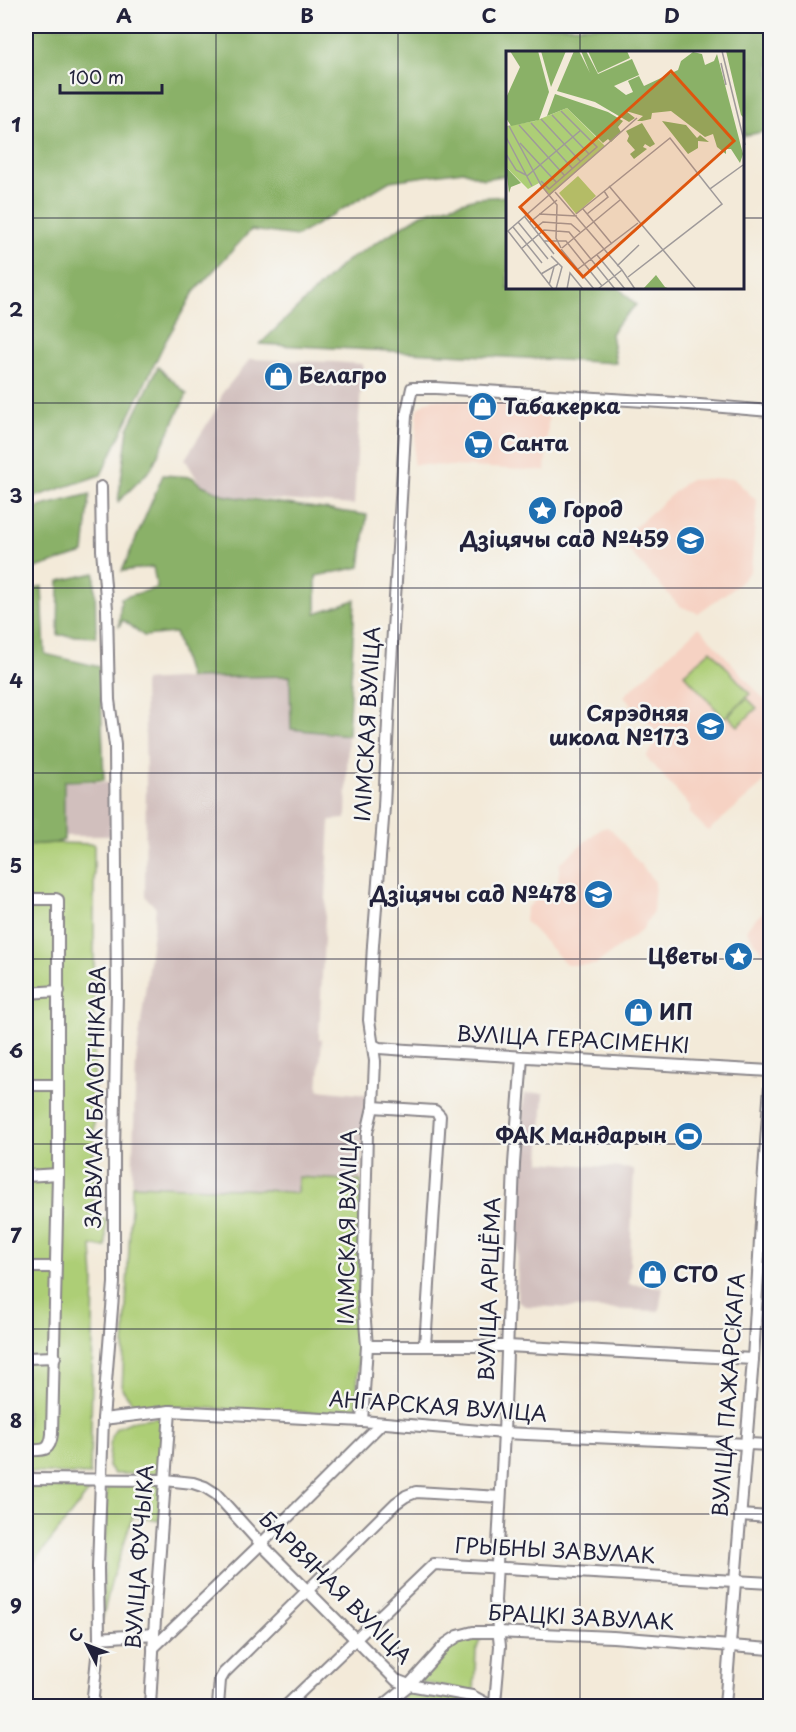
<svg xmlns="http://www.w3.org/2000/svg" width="796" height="1732" font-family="'Playpen Sans',sans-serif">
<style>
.built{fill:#f6d2c3}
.industrial{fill:#d1bfbd}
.green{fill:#adce76;stroke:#687858;stroke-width:1.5}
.forest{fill:#8ab167;stroke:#566a51;stroke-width:1.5}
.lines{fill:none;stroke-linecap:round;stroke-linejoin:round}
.minor-casing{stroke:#8a868a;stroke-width:14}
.minor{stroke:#fff;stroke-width:10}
.grid{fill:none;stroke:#22223b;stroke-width:1.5;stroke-opacity:0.55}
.labels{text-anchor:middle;stroke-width:5;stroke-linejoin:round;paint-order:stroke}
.poi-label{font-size:21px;font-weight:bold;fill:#22223b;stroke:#f6f6f2;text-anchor:start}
.street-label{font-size:21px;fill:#22223b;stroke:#f6f6f2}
.inset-road{fill:none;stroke:#9f9a9a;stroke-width:1.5}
.view{fill:#de560e;fill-opacity:0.15;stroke:#de560e;stroke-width:3}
.inset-edge{fill:none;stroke:#22223b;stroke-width:3}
.neatline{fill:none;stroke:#22223b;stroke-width:2}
.grid-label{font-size:20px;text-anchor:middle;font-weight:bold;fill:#22223b}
</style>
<rect width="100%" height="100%" fill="#f6f6f2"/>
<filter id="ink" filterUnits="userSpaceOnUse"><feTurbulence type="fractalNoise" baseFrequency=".0167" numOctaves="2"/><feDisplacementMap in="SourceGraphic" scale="12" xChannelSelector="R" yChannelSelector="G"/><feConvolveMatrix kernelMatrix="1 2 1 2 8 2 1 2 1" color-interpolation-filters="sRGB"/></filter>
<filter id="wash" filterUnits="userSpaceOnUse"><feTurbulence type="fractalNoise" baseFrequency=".008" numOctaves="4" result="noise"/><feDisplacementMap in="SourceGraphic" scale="24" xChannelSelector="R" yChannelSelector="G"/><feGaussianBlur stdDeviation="1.35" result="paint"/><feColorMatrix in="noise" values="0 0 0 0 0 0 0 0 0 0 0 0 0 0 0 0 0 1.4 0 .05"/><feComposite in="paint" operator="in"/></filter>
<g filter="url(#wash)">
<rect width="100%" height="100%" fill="#f3ead9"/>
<g class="built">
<polygon points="433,399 549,407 545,471 413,464 418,409 424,403"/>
<polygon points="733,478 757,501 751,570 739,584 698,613 679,606 626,547 627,534 688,480"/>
<polygon points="699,627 770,706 763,778 766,781 708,831 690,813 690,806 646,757 654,744 654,729 624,696"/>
<polygon points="607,827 612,830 655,882 653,911 642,930 595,965 567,965 525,921 526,908 558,882 560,863 600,829"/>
<polygon points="770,906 770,962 746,930 750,924"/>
</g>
<g class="industrial">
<polygon points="250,359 333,362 363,364 362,380 367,380 366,386 361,386 354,505 227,496 200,484 185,459 216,410 223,392"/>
<polygon points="290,676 291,729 348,735 346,819 330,820 319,1035 319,1039 322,1039 318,1090 368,1095 366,1105 369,1106 368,1111 364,1112 361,1181 299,1177 297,1193 265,1190 132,1185 136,1061 156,908 145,896 146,780 144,681 189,678"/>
<rect x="65" y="782" width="46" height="54"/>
<polygon points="536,1093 544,1093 540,1162 634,1169 629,1284 663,1287 659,1311 525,1306 517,1301 519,1180 524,1094"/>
<polygon points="770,1259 770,1428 761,1428"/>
</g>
<g class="green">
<polygon points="711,650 750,694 724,718 684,674"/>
<polygon points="747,698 757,708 738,726 728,716"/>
<polygon points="55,843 94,844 94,1219 106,1219 106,1247 92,1246 94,1280 90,1475 26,1472 26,845"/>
<polygon points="298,1177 361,1181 357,1415 134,1405 122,1389 132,1185 265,1190 297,1193"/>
<polygon points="166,1416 163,1474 114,1474 108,1466 111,1437 116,1428 135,1420"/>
<polygon points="107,1482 161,1482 159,1521 133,1516 112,1579 102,1620"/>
<polygon points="26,1483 94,1485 34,1562 26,1567"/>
<path d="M477 1636 480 1640 476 1651 474 1692 419 1682C426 1669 449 1646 463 1640 467 1638 473 1637 477 1636Z"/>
<polygon points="411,1689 473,1700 473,1706 393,1706"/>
</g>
<g class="forest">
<polygon points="26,26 770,26 770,130 744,136 744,52 508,52 508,175 483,179 463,171 390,181 297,236 251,230 194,292 165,342 101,475 26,500"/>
<polygon points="508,196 508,288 619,288 636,305 617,324 611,334 616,363 260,344 345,262 422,214 476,198"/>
<polygon points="158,367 187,394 151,469 118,502 128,429"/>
<polygon points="163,475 192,477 200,484 227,496 367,515 360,567 316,576 316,613 355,600 348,735 291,729 290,676 189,678 175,633 144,636 123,620 119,627 121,598 157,588 153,567 122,571"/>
<polygon points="90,494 84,553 26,571 26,510"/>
<polygon points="95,573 96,637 58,635 59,581"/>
<polygon points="42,586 45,654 100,667 104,780 64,781 64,840 55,843 26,845 26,592"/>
</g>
</g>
<g filter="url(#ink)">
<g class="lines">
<defs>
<g id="minor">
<path d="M26 899H56L58 900V1174L52 1434C50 1453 42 1450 26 1450"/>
<polyline points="26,993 59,991"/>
<polyline points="373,1045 379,1048 407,1050 770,1071"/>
<polyline points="26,1085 58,1085"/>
<polyline points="373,1107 435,1111 440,1116 425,1346"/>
<polyline points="26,1176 58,1174"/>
<polyline points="26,1267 55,1267"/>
<polyline points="367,1346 507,1346 753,1359"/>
<polyline points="26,1358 55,1357"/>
<polyline points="103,1419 170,1411 362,1421 504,1433 770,1445"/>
<polyline points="362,1421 367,1346 363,1297 367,1133 373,1107 375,1061 369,1020 373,945 384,807 390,680 406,416 412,388 436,388 676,403 770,411"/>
<polyline points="26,1479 165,1480 193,1483 205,1487 216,1494 261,1544 396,1680 409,1685 472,1696 489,1705"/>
<polyline points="740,1515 770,1517"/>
<polyline points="99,1638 154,1634"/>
<polyline points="153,1648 261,1544 382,1423"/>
<polyline points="495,1703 500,1646 495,1601 504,1433 514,1164 522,1057"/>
<polyline points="92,1706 99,1638 98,1568 103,1419 114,1283 114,1152 117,992 115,745 109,700 107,609 102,550 101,487"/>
<polyline points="150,1706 154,1634 170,1411"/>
<polyline points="218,1706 220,1680 224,1673 396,1503 406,1496 416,1492 500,1497"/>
<polyline points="286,1706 434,1564 770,1583"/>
<polyline points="383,1706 409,1685 446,1644 458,1636 473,1632 497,1632 613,1637 770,1649"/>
<polyline points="725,1706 753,1359 764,1171 770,1086"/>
</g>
</defs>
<use href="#minor" class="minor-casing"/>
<use href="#minor" class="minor"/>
</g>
</g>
<path class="grid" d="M216 26V1706M398 26V1706M580 26V52M26 218H508M744 218H770M580 288V1706M26 403H770M26 588H770M26 773H770M26 959H770M26 1144H770M26 1329H770M26 1514H770"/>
<defs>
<symbol id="shop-disc" viewBox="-11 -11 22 22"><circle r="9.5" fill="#1f6fb2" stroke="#f6f6f2"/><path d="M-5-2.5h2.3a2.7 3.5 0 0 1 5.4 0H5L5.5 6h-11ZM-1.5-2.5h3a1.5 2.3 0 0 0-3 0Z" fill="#fff"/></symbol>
<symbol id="supermarket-disc" viewBox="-11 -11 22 22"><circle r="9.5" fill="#1f6fb2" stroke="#f6f6f2"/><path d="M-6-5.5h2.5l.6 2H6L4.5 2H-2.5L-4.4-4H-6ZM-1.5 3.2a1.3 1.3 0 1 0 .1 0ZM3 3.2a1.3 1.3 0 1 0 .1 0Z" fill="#fff"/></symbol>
<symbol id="sight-disc" viewBox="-11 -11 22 22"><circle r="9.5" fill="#1f6fb2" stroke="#f6f6f2"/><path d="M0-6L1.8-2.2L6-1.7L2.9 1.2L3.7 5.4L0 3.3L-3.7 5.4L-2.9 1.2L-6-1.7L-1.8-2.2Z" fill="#fff"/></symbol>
<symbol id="school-disc" viewBox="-11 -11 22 22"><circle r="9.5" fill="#1f6fb2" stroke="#f6f6f2"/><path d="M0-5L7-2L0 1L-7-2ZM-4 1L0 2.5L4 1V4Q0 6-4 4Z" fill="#fff"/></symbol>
<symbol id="stadium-disc" viewBox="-11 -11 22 22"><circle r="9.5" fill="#1f6fb2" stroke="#f6f6f2"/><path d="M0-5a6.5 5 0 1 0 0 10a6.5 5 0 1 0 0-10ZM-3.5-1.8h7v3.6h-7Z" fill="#fff"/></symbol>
</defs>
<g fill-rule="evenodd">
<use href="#shop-disc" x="262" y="360" width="33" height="33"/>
<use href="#shop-disc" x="466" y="390" width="33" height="33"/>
<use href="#supermarket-disc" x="462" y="428" width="33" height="33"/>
<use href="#sight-disc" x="526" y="494" width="33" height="33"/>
<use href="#school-disc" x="674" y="524" width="33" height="33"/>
<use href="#school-disc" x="694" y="710" width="33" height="33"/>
<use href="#school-disc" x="582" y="878" width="33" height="33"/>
<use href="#sight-disc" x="722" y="940" width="33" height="33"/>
<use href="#shop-disc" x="622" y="996" width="33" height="33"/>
<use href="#stadium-disc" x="672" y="1120" width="33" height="33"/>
<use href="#shop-disc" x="636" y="1258" width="33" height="33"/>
</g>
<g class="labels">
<g class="poi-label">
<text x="299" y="383">Белагро</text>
<text x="503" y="414">Табакерка</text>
<text x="500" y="451">Санта</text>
<text x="563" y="517">Город</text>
<text x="669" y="547" text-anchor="end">Дзіцячы сад №459</text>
<text x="689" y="721" text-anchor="end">Сярэдняя<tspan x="689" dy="24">школа №173</tspan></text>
<text x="577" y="902" text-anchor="end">Дзіцячы сад №478</text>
<text x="718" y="964" text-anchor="end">Цветы</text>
<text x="659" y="1020">ИП</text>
<text x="667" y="1143" text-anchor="end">ФАК Мандарын</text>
<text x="673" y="1282">СТО</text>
</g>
<g class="street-label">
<text transform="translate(368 724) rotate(-87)" y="7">ІЛІМСКАЯ ВУЛІЦА</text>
<text transform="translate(573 1040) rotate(3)" y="7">ВУЛІЦА ГЕРАСІМЕНКІ</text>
<text transform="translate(96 1097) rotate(-89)" y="7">ЗАВУЛАК БАЛОТНІКАВА</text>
<text transform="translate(348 1227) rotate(-89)" y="7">ІЛІМСКАЯ ВУЛІЦА</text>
<text transform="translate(490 1289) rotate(-88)" y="7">ВУЛІЦА АРЦЁМА</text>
<text transform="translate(729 1395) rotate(-86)" y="7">ВУЛІЦА ПАЖАРСКАГА</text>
<text transform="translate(438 1407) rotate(4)" y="7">АНГАРСКАЯ ВУЛІЦА</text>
<text transform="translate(555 1551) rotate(3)" y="7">ГРЫБНЫ ЗАВУЛАК</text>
<text transform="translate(140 1557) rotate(-86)" y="7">ВУЛІЦА ФУЧЫКА</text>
<text transform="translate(335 1588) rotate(45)" y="7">БАРВЯНАЯ ВУЛІЦА</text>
<text transform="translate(581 1618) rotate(3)" y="7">БРАЦКІ ЗАВУЛАК</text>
</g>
</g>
<g transform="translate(506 51)">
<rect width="238" height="238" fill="#f3ead9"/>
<path d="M61 57 99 95 44 144 33 132 22 138 0 116V75L29 70ZM72 125 90 145 70 163 53 142Z" fill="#adce76"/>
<path d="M4 0H32L43 41 33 69 5 75 0 67V47L14 16ZM35 0H60L45 36ZM68 0H73L84 22 75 0H80L92 23 126 8 133 24 108 35 120 44 127 41 122 30 133 25 138 35 172 19 175 10 187 1 196 3 199 14 208 10 211 3 237 103 234 112 225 98H220V103L211 96 207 83 199 86 165 60 146 62 145 68 136 70H131L137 65 120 60 129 67 123 71 89 51 51 40ZM82 0H121L124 7 92 22ZM220 0H238V67L235 64ZM49 43 102 61 117 70 112 76 115 81 105 91 102 88 97 92 61 57 41 65ZM156 70 180 74 191 87 194 84 203 91 192 90V97L182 103ZM136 72 149 93 144 96 139 93 137 96 141 98 128 108 124 103 129 99 121 90 123 85 120 80ZM0 116 15 132 5 136 3 142ZM150 224 159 236 164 238H137Z" fill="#8ab167"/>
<path class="inset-road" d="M216 0 239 94M215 12 220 34M46 64 83 103M35 68 75 111M25 72 67 118M13 74 59 125M3 75 35 134 51 154 50 187 55 197M0 86 26 135M14 92 51 132M0 103 10 119 20 124M21 125 75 79M35 130 43 138 91 96 55 60M103 135 190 238M49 141 116 219M77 158 106 193M33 163 71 165M70 163 164 87 204 138M81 163 102 146 98 140M19 166 48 203M12 171 42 208M23 172 51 149M7 176 36 212M28 178 37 171 65 173 74 181M38 190H60L96 235M56 197 114 149M15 198 38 179 63 181 109 238M55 198 88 238M91 204 119 238M45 205 56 216 50 238M111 215 133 194M72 218 132 172M35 223 52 213M122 226 216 153 204 138 237 114M43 234 48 216M47 238 2 180 131 67M61 238 64 222 77 238M92 238 116 219 129 238"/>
<path class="view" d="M165 20 228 90 77 226 14 156Z"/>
<rect width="238" height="238" class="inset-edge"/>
</g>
<rect width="796" height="1732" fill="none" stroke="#f6f6f2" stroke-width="66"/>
<g transform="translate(87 1645) rotate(312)" stroke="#f6f6f2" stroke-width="4.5" paint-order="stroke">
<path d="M0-4.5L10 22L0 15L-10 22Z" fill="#22223b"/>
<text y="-9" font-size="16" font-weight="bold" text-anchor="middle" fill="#22223b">С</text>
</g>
<path d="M60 84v9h102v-9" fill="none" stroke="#22223b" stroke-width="3"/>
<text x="69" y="84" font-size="18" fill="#22223b" stroke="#f6f6f2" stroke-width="4.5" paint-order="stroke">100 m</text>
<rect x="33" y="33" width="730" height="1666" class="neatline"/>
<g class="grid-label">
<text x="124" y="23">A</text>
<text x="307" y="23">B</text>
<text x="489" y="23">C</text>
<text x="672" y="23">D</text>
<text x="16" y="132">1</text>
<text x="16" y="317">2</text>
<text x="16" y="503">3</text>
<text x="16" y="688">4</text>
<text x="16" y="873">5</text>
<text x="16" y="1058">6</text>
<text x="16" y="1243">7</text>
<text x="16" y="1428">8</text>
<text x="16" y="1613">9</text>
</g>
</svg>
